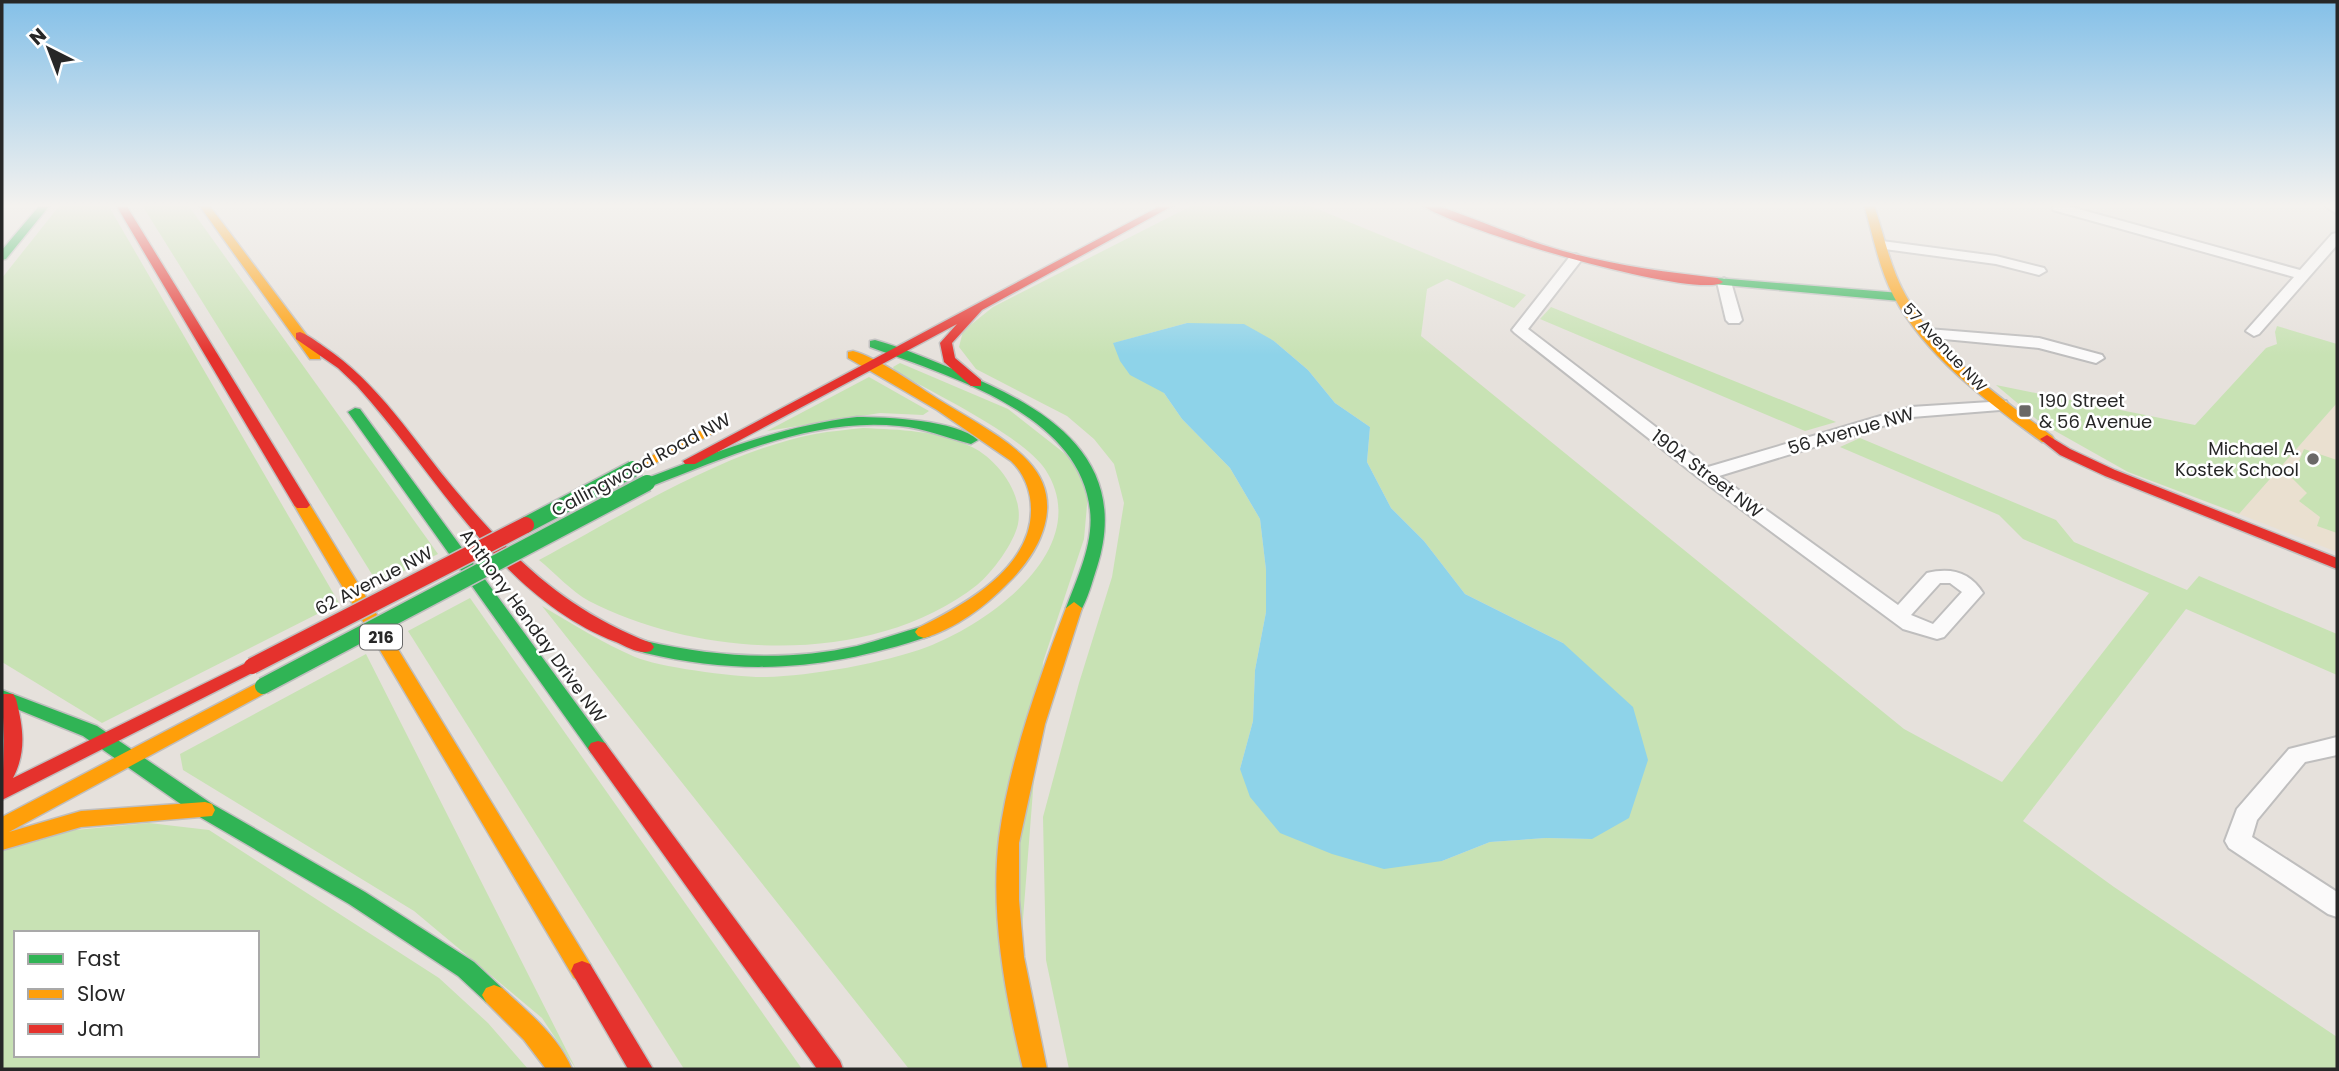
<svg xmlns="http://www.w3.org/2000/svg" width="2339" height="1071" font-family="Poppins,sans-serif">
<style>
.education{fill:#eae0d0}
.green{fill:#c8e2b4;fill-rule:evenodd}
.water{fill:#8ed3e9}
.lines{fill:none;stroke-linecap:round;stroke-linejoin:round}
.street-casing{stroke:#bfbebe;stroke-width:4}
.fast-casing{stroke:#bfbebe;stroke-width:3}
.slow-casing{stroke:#bfbebe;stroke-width:3}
.jam-casing{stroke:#bfbebe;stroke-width:3}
.street{fill:#fbfafa;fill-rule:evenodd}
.fast{fill:#30b455;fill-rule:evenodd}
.slow{fill:#ff9f0a;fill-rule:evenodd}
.jam{fill:#e5322d;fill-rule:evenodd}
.fast-bridge-casing{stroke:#bfbebe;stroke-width:19;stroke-linecap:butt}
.jam-bridge-casing{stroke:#bfbebe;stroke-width:19;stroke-linecap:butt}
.fast-bridge{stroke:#30b455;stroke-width:16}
.jam-bridge{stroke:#e5322d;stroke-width:16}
.poi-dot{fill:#6a6866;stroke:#fff;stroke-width:2.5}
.labels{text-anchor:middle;stroke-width:5;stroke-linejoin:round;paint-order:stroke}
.far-street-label{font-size:16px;fill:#272727;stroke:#fff}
.shield{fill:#fff;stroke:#686868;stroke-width:2}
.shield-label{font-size:16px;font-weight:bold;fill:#272727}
.poi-label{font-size:18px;fill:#272727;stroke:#fff;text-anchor:start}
.street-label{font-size:18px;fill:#272727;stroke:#fff}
</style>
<rect width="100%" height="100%" fill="#e6e1dc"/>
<polygon class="education" points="2337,403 2337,552 2239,514"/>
<g class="green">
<polygon points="60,205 108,205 339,603 102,723 2,662 2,278"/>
<polygon points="142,205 188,205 438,554 378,584"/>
<path d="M1193 205H1308L1526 295 1514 308 1447 279 1427 289 1421 336 1904 729 2002 782 2149 593 2023 539 1999 515 1840 447 1860 438 2056 520 2074 542 2187 590 2199 576 2337 634V675L2186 609 2023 821 2114 887 2337 1037V1069H1069L1046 960 1043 817 1079 683 1112 577 1124 503 1114 464 1094 439 1067 416 976 369 959 347 963 331 993 307ZM1187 323 1274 341 1308 370 1335 403 1370 427 1367 462 1391 508 1424 541 1465 594 1563 643 1592 839 1546 838 1490 842 1442 861 1240 769 1253 721 1255 670 1266 612V570L1260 519 1230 468 1182 419 1164 393 1114 343Z"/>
<polygon points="1551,307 1836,422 1805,431 1540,319"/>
<polygon points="2277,326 2337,344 2337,403 2239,514 2128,472 2041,423 1996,385 2195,425 2266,348 2277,344 2275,332"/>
<path d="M900 363 1008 409 1073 460 1088 494 1084 539 1043 662 1014 1035 1023 1069H909L542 606C572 624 603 643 635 657 658 667 739 678 766 677 810 676 885 663 927 647 990 623 1096 547 1045 469 1023 436 933 393 895 371L893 367Z"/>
<polygon points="869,377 929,411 923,415 880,413 767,431"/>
<path d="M863 428C900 430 937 430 972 447 997 459 1024 494 1018 524 1014 543 992 573 977 585 872 667 702 659 589 601 571 591 555 573 539 560 623 515 722 452 815 434 831 431 847 430 863 428Z"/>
<polygon points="2304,449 2337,460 2337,533 2317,526 2320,517 2299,501 2307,493 2292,478"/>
<polygon points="470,598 802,1069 684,1069 408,631"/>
<polygon points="366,654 576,1069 542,1018 414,911 183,770 180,754"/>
<path d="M149 823 209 830 439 978 488 1023 528 1069H2V849L65 831ZM16 933H257V1055H16Z"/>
</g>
<polygon class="water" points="1187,323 1244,324 1274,341 1308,370 1335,403 1370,427 1367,462 1391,508 1424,541 1465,594 1563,643 1633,707 1648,760 1629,818 1592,839 1546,838 1490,842 1442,861 1384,869 1332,854 1280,833 1250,797 1240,769 1253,721 1255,670 1266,612 1266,570 1260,519 1230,468 1182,419 1164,393 1130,375 1120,361 1113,343"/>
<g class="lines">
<defs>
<g id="street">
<polygon points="2053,205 2064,205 2300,270 2332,234 2337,233 2337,245 2259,334 2254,336 2246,331 2294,277 2053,210"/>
<polygon points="2324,205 2337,205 2337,214"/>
<polygon points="1882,241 1996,256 2044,268 2046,271 2039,275 1996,264 1877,248 1877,242"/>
<path d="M1576 254 1583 258 1528 329 1708 467 1911 407 2006 401 2008 405 2006 409 2000 410 1912 417 1719 476 1898 605 1927 573C1951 567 1970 572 1983 593L1944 637 1937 639 1903 629 1699 478 1515 333 1512 330 1571 255ZM1940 583H1950L1962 592 1933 624 1911 615Z"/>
<polygon points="1724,278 1731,282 1742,320 1739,323 1729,323 1726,320 1717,282"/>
<polygon points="1928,329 2039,338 2102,355 2104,358 2096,363 2039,348 1923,337 1920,334 1923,331"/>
<polygon points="2337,737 2337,755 2305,762 2257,820 2252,837 2337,892 2337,917 2328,914 2229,848 2225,841 2237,809 2289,749"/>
</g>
<g id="fast">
<polygon points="40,205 50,205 6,259 2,260 2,250"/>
<polygon points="1717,278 1900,293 1906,297 1900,301 1713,284 1711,282"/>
<path d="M875 340C904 348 933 361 960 372 1048 408 1131 459 1097 567 1092 582 1088 599 1080 612L1074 614 1066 608C1077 578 1094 543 1090 510 1080 413 948 376 870 347V341Z"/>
<polygon points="355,408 360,409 605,743 608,748 605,753 598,755 591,753 348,412"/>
<path d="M857 417C886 417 957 420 978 440L971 444C947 438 924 428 899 426 814 417 730 456 652 486L647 487 640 483 642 480C712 453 781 426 857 417Z"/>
<path d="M924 626 930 628 933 632 930 636C831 669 748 677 645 653L639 651 636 647 639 643 645 641C715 657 786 662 857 646 880 640 902 632 924 626Z"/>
<polygon points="2,690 97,726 212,804 365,892 474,962 502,988 506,995 502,1002 494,1005 486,1002 458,976 349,904 198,816 83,736 2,703"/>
</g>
<g id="slow">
<polygon points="199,205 209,205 320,353 320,359 310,359"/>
<path d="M1864 205H1874C1884 235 1890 268 1906 296 1938 354 2000 398 2052 436L2054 439 2052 442H2042C1988 402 1926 357 1894 297 1879 269 1873 235 1864 205Z"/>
<path d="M853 351C879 358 917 386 941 401 968 418 1007 438 1028 461 1066 501 1041 551 1008 583 986 606 955 629 924 638L918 636 915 632 918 628C964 605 1032 568 1031 509 1031 491 1024 473 1011 461L937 410 848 358V352Z"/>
<polygon points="711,425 716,426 718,429 716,432 638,472 633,473 626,469"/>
<polygon points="302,500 310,505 590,964 593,971 590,978 582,981 574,978 294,505"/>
<path d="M1074 602 1082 608 1045 724 1019 843V900L1024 957 1047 1069H1023C1005 995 990 914 999 838 1009 762 1039 679 1066 608Z"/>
<polygon points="263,680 269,681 272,686 269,691 9,832 81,811 205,802 212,804 215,810 212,816 81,827 2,850 2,817"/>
<path d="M494 985 502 988C527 1011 559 1037 572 1069H546L524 1040 486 1002 482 995 486 988Z"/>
</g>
<g id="jam">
<polygon points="116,205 126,205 310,505 307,508 297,508 294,505"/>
<polygon points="1162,205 1174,205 982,310 952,343 955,358 981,380 981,386 971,386 944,362 940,343 957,324 695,464 685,464 683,461"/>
<path d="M1422 205H1436C1478 220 1519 238 1563 251 1613 265 1665 272 1717 278L1723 282C1698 301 1451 228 1422 205Z"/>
<path d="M300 332C308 335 316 341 323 346 379 383 413 440 456 491 513 559 566 610 651 643L654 647 651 651C640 655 627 647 616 642 499 597 437 474 357 386L338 368 296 339V333Z"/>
<polygon points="2047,435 2070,449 2115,470 2337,558 2337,569 2105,476 2060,455 2040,439"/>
<path d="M252 660 258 662 261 666 258 670 2 800 4 741 2 694H13L16 699C23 727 27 751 13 778Z"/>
<polygon points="598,741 605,743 840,1061 843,1069 817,1069 591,753 588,748 591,743"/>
<polygon points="582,961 590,964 653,1069 628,1069 571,971 574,964"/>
</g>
</defs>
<use href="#street" class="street-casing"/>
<use href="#fast" class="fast-casing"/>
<use href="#slow" class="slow-casing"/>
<use href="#jam" class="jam-casing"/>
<use href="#street" class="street"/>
<use href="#fast" class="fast"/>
<use href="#slow" class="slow"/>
<use href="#jam" class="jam"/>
<defs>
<g id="fast-bridge">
<polyline points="526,525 633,469"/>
<polyline points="263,686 647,483"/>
</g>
<polyline id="jam-bridge" points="252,666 526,525"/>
</defs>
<use href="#fast-bridge" class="fast-bridge-casing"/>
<use href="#jam-bridge" class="jam-bridge-casing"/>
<use href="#fast-bridge" class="fast-bridge"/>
<use href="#jam-bridge" class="jam-bridge"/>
</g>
<linearGradient id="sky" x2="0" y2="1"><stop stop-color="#84c0e8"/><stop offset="0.58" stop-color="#f4f2ef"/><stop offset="1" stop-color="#f4f2ef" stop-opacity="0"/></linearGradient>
<rect width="2339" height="355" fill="url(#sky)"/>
<g class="poi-dot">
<rect x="2018" y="404" width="14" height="14" rx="3.5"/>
<circle cx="2313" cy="459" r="7"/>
</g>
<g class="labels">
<g class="far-street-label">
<text transform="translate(1945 347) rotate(47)" y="6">57 Avenue NW</text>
</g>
<rect class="shield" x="360" y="624.5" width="42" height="25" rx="5"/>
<g class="shield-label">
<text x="381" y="643">216</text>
</g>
<g class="poi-label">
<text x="2039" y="407">190 Street<tspan x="2039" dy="21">&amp; 56 Avenue</tspan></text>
<text x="2299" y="455" text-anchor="end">Michael A.<tspan x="2299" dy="21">Kostek School</tspan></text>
</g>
<g class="street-label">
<text transform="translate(1851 431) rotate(-16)" y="6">56 Avenue NW</text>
<text transform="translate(641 465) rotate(-28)" y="6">Callingwood Road NW</text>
<text transform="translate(1707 474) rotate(37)" y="6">190A Street NW</text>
<text transform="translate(374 581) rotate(-27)" y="6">62 Avenue NW</text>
<text transform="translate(533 626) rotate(54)" y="6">Anthony Henday Drive NW</text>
</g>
</g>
<rect width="2339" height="1071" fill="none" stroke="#272727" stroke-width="7"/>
<rect x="14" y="931" width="245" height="126" fill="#ffffff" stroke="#a9a9a9" stroke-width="2"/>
<rect x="28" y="954" width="35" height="10" fill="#30b455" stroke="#a9a9a9" stroke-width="2"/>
<text x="77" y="966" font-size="21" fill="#272727">Fast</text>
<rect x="28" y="989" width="35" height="10" fill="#ff9f0a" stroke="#a9a9a9" stroke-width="2"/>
<text x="77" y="1001" font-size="21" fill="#272727">Slow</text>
<rect x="28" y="1024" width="35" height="10" fill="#e5322d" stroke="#a9a9a9" stroke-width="2"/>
<text x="77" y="1036" font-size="21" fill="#272727">Jam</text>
<g transform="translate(49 49) rotate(318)" stroke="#ffffff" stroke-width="5" paint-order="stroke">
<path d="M0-5L12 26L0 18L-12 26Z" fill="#272727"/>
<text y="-10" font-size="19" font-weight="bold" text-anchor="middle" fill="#272727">N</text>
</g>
</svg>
